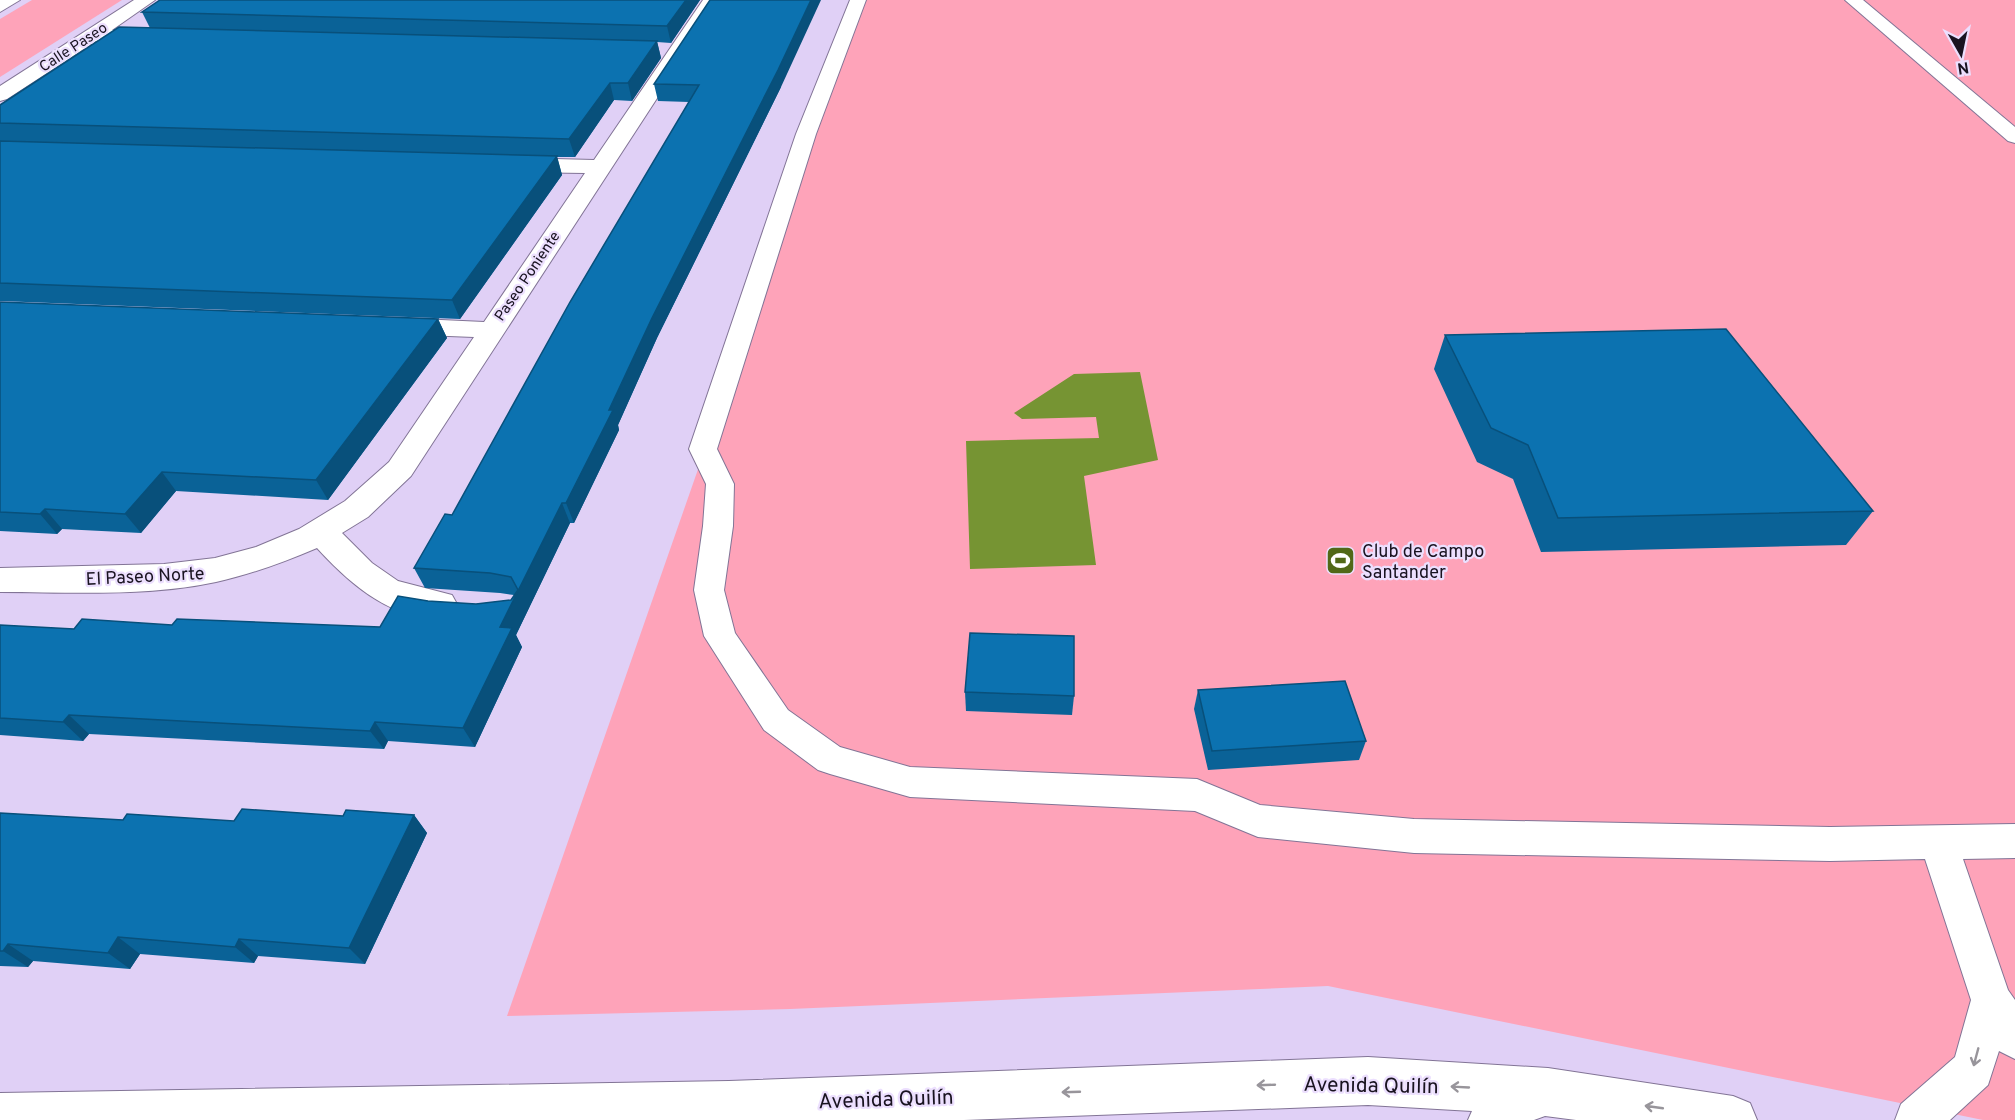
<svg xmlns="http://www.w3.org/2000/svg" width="2015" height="1120" font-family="Overpass,sans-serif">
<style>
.green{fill:#fea3b9}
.water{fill:#769433}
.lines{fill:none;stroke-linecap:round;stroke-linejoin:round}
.service-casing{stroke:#827496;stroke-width:2}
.minor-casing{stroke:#827496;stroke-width:2}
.secondary-casing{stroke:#827496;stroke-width:2}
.service{fill:#fff;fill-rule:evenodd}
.minor{fill:#fff;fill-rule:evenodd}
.secondary{fill:#fff;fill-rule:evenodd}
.wall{fill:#0a6297}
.shaded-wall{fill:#08507b}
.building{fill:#0c72b0;stroke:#08507b;stroke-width:1.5}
.oneway{stroke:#98959b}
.labels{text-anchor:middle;stroke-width:4.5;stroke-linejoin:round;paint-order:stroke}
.far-street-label{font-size:15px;fill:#191320;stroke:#ecdffe}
.poi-label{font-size:18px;fill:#191320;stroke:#ecdffe;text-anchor:start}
.street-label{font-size:18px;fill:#191320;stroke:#ecdffe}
.near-street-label{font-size:21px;fill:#191320;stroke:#ecdffe}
</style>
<rect width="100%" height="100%" fill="#e0d0f6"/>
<g class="green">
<polygon points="32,0 122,0 0,77 0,19"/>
<polygon points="862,0 2015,0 2015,1120 1983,1120 1328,986 790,1009 507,1016"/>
</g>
<polygon class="water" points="1140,372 1158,460 1084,476 1096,565 970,569 966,441 1099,438 1096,417 1022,419 1014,413 1074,374"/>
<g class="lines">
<defs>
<g id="service">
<polygon points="850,0 866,0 816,134 717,449 734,484 733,526 724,590 735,633 788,710 840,747 910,767 1197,779 1260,805 1414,819 1830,827 2015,824 2015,858 1963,859 2008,990 2015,1000 2015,1059 1999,1051 1988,1085 1950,1120 1895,1120 1901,1104 1955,1057 1971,1000 1925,859 1830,861 1414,853 1258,837 1195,811 910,797 830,774 818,770 764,730 704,636 694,590 703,526 706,484 689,449 796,134"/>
<polygon points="1845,0 1863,0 2015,127 2015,143 2008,141"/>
</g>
<g id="minor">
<polygon points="0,0 20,0 0,12"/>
<polygon points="134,0 155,0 112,30 159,33 161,37 159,41 96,41 7,99 0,101 0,86"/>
<path d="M703 0H721L411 476 368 517 342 533 372 563 398 581 452 595 457 604 452 613C400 630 349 583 317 548 284 562 252 574 216 582 147 597 71 592 0 592V568L164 564 215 558 256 547 299 529 345 501 389 462 474 337 398 334 389 332 385 326 389 320 398 318 484 322 585 173 515 172 507 170 504 165 507 160 515 158 594 160Z"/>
</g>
<polygon id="secondary" points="1368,1057 1548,1068 1733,1096 1750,1103 1757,1120 1576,1120 1545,1116 1534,1120 1468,1120 1472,1111 1368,1105 964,1120 0,1120 0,1093 729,1081"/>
</defs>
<use href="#service" class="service-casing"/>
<use href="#minor" class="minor-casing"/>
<use href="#secondary" class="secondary-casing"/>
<use href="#service" class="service"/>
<use href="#minor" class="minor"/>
<use href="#secondary" class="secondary"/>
</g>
<g class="wall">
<polygon points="700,0 671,43 657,42 661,58 632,101 614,100 575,157 557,157 562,175 460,319 0,301 0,105 150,28 142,12"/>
<polygon points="654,84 781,87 657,338 618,425 619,430 574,523 570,523 516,635 522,647 475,747 388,741 384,749 89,734 83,741 0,735 0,625 74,629 172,625 380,627 428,601 476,604 511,600 514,595 500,593 425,588 414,568 452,515 689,102 658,101"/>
<polygon points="0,302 438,319 447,338 328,500 176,491 141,533 62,529 57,534 0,531"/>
<polygon points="1445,335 1873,511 1846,545 1541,552 1513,479 1477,462 1434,369"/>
<polygon points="1198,690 1366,741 1359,760 1208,770 1194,709"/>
<polygon points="965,692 1074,696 1072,715 966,711"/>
<polygon points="0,813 123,820 234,821 343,816 414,815 427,833 365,964 258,956 254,963 140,954 130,969 33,961 28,967 0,966"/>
</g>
<g class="shaded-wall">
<polygon points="686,0 700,0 671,43 667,26"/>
<polygon points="811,0 821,0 781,87 657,338 618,425 619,430 574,523 566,503 652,318"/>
<polygon points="657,41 661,58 632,101 628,83"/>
<polygon points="610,83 614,100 575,157 569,139"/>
<polygon points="557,156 562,175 460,319 452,300"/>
<polygon points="438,319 447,338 328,500 316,480"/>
<polygon points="162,472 176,491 141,533 125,514"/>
<polygon points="562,503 570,523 516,635 522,647 475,747 463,728 500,627"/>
<polygon points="45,509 62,529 57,534 40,514"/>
<polygon points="69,715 89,734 83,741 63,722"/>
<polygon points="375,722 388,741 384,749 370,731"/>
<polygon points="414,815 427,833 365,964 349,948"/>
<polygon points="118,937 140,954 130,969 108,953"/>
<polygon points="239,939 258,956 254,963 235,947"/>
<polygon points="8,944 33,961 28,967 3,951"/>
</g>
<g class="building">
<polygon points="160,0 686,0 667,26 142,12"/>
<polygon points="710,0 811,0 778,70 652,318 609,410 613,410 566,503 562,503 500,627 512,628 463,728 375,722 370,731 69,715 63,722 0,718 0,625 74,629 82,619 172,625 177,619 380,627 398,596 428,601 476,604 511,600 518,590 511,577 490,573 414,568 445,514 452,515 570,302 699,85 654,84"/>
<polygon points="119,27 657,41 628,83 610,83 569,139 0,123 0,105"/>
<polygon points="0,141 557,156 452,300 0,283"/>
<polygon points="0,302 438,319 316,480 162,472 125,514 45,509 40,514 0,512"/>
<polygon points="1726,329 1873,511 1558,518 1528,445 1491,428 1445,335"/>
<polygon points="970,633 1074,636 1074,696 965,692"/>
<polygon points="1345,681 1366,741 1212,751 1198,690"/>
<polygon points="242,809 343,816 346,810 414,815 349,948 239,939 235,947 118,937 108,953 8,944 3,951 0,951 0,813 123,820 127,814 234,821"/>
</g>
<defs><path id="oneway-shaft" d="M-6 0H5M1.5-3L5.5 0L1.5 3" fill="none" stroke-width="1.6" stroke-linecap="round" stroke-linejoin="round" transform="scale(1.5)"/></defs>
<g class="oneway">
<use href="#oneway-shaft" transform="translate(1976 1057) rotate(105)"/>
<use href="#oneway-shaft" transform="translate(1266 1085) rotate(178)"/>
<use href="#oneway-shaft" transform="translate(1460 1087) rotate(-177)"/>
<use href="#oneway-shaft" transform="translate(1071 1092) rotate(178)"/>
<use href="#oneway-shaft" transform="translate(1654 1107) rotate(-172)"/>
</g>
<defs>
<symbol id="stadium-square" viewBox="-11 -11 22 22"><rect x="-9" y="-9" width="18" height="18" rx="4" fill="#516817" stroke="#ecdffe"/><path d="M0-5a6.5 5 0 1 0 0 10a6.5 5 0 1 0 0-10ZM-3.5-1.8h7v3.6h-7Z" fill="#fff"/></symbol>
</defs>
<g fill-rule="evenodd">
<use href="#stadium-square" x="1324" y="544" width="33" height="33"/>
</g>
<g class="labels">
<g class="far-street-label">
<text transform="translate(73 47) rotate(-33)" y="5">Calle Paseo</text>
<text transform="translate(527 276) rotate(-56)" y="5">Paseo Poniente</text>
</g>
<g class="poi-label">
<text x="1362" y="557">Club de Campo<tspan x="1362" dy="21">Santander</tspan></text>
</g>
<g class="street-label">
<text transform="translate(145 576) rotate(-3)" y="6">El Paseo Norte</text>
</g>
<g class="near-street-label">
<text transform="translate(1371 1085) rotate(1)" y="7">Avenida Quilín</text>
<text transform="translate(886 1099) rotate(-2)" y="7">Avenida Quilín</text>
</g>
</g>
<g transform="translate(1961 54) rotate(171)" stroke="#ecdffe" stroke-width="4.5" paint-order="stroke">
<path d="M0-4.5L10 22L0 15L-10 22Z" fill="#191320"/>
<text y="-9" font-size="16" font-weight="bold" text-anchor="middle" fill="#191320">N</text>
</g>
</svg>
